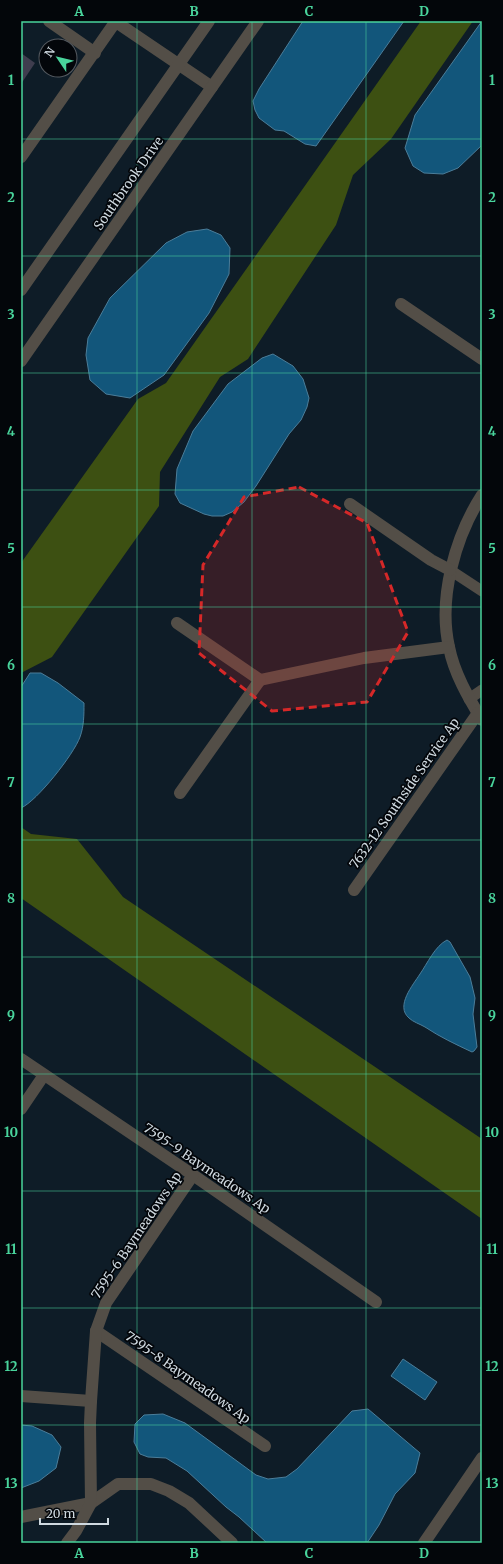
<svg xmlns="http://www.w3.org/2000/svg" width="503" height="1564" font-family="Merriweather,serif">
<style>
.forest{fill:#3d5012}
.water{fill:#12567b;stroke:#4b7d99}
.building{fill:#3f3d4e}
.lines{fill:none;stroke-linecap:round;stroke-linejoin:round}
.lane{stroke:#534e47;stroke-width:11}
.street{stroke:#534e47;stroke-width:12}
.marked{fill:#d62828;fill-opacity:0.2;stroke:#d62828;stroke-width:3;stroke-dasharray:8 5;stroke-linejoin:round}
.grid{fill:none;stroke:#49d49c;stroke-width:1;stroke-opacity:0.55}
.labels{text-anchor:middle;stroke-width:3.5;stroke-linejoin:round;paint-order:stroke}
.street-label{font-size:13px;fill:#cfd9e0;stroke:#03060a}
.neatline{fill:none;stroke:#49d49c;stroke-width:1.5}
.grid-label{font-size:13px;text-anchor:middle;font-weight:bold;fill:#49d49c}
</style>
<rect width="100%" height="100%" fill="#0e1c27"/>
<g class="forest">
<polygon points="421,21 473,21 391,139 353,175 336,225 248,359 220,377 160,472 159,506 52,657 21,673 21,563 138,399 166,383"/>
<polygon points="21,827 31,834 77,839 123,897 482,1139 482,1219 21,898"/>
</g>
<g class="water">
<polygon points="303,21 404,21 316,146 305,144 284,131 275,130 259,118 255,110 253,101 259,89"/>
<polygon points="482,21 482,145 458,168 443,174 424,173 413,166 405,148 415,115"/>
<polygon points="207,229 221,235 230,248 229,274 209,313 164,375 130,398 106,394 90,380 86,355 88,338 110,298 166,243 187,232"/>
<polygon points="273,354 293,366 303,379 309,398 307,407 301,420 289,434 256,486 244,502 232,512 223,516 212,516 204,514 180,503 175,494 177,469 193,431 228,384 262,358"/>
<path d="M30 673H41L58 683 84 703C84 715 84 726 80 737 74 754 37 801 21 808V687Z"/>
<path d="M447 940 450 942 470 977 475 998 473 1014 477 1047 474 1051 472 1052C455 1044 440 1037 425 1027 420 1024 413 1022 409 1018 395 1006 413 985 420 974 427 964 435 946 447 940Z"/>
<polygon points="403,1359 437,1382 425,1400 391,1376"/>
<polygon points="368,1409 420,1453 415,1473 395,1494 379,1525 367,1543 267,1543 239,1517 226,1507 187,1471 166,1458 148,1457 140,1454 134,1442 135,1424 144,1415 163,1414 185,1423 256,1475 268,1479 286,1477 297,1469 352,1411"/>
<polygon points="21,1425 32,1426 52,1435 61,1447 56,1468 39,1481 21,1488"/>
</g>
<polygon class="building" points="21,53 35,63 21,84"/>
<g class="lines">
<g class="lane">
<polyline points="450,570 482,591"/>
<polyline points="469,699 482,690"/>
</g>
<g class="street">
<polyline points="49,21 95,53"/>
<polyline points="116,22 212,87"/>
<polyline points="21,157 116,21"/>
<polyline points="21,290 209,21"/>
<polyline points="401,304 482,359"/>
<polyline points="21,361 258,21"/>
<path d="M482 495C455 537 438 598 449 647 454 673 468 697 482 720"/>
<polyline points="350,504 431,560 450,570"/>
<polyline points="177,623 260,680"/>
<polyline points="260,680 364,658 449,647"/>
<polyline points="180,793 260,680"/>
<polyline points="354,890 478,713"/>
<polyline points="21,1059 193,1175 376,1302"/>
<polyline points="21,1109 44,1075"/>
<polyline points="96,1331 265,1446"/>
<polyline points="21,1396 91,1401"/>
<polyline points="21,1517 91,1503 118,1484 151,1484 169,1491 189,1503 232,1543"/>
<polyline points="67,1543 76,1531 91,1503 90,1423 91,1401 96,1331 106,1303 193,1175"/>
<polyline points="424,1543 482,1458"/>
</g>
</g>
<path class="marked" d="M299 487 367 523 408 632 367 702 272 711 199 653 203 565 244 497Z"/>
<path class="grid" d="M137 21V1543M252 21V1543M366 21V1543M21 139H482M21 256H482M21 373H482M21 490H482M21 607H482M21 724H482M21 840H482M21 957H482M21 1074H482M21 1191H482M21 1308H482M21 1425H482"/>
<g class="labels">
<g class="street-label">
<text transform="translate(128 183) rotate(-55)" y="5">Southbrook Drive</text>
<text transform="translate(404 793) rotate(-55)" y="5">7632-12 Southside Service Ap</text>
<text transform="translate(207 1168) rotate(34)" y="5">7595-9 Baymeadows Ap</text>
<text transform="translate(136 1235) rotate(-56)" y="5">7595-6 Baymeadows Ap</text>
<text transform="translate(188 1377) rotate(35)" y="5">7595-8 Baymeadows Ap</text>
</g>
</g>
<rect width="503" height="1564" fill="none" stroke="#03060a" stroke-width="44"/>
<g transform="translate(58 58) rotate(305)"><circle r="19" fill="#03060a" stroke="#555a60"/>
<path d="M0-3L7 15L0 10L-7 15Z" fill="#49d49c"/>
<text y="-6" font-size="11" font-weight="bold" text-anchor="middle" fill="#cfd9e0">N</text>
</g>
<path d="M40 1518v6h68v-6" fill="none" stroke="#cfd9e0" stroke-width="2"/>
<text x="46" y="1518" font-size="12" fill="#cfd9e0" stroke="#03060a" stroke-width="3" paint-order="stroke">20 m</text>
<rect x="22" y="22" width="459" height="1520" class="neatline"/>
<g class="grid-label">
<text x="79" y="16">A</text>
<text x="194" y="16">B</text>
<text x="309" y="16">C</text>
<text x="424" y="16">D</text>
<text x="11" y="85">1</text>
<text x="492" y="85">1</text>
<text x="11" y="202">2</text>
<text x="492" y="202">2</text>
<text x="11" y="319">3</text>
<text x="492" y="319">3</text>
<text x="11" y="436">4</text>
<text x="492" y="436">4</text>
<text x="11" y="553">5</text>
<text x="492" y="553">5</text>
<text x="11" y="670">6</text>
<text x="492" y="670">6</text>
<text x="11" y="787">7</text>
<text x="492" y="787">7</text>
<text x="11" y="903">8</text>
<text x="492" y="903">8</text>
<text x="11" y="1020">9</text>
<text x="492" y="1020">9</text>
<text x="11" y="1137">10</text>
<text x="492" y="1137">10</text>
<text x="11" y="1254">11</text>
<text x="492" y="1254">11</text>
<text x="11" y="1371">12</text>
<text x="492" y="1371">12</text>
<text x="11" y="1488">13</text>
<text x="492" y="1488">13</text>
<text x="79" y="1558">A</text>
<text x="194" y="1558">B</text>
<text x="309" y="1558">C</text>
<text x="424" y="1558">D</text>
</g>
</svg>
